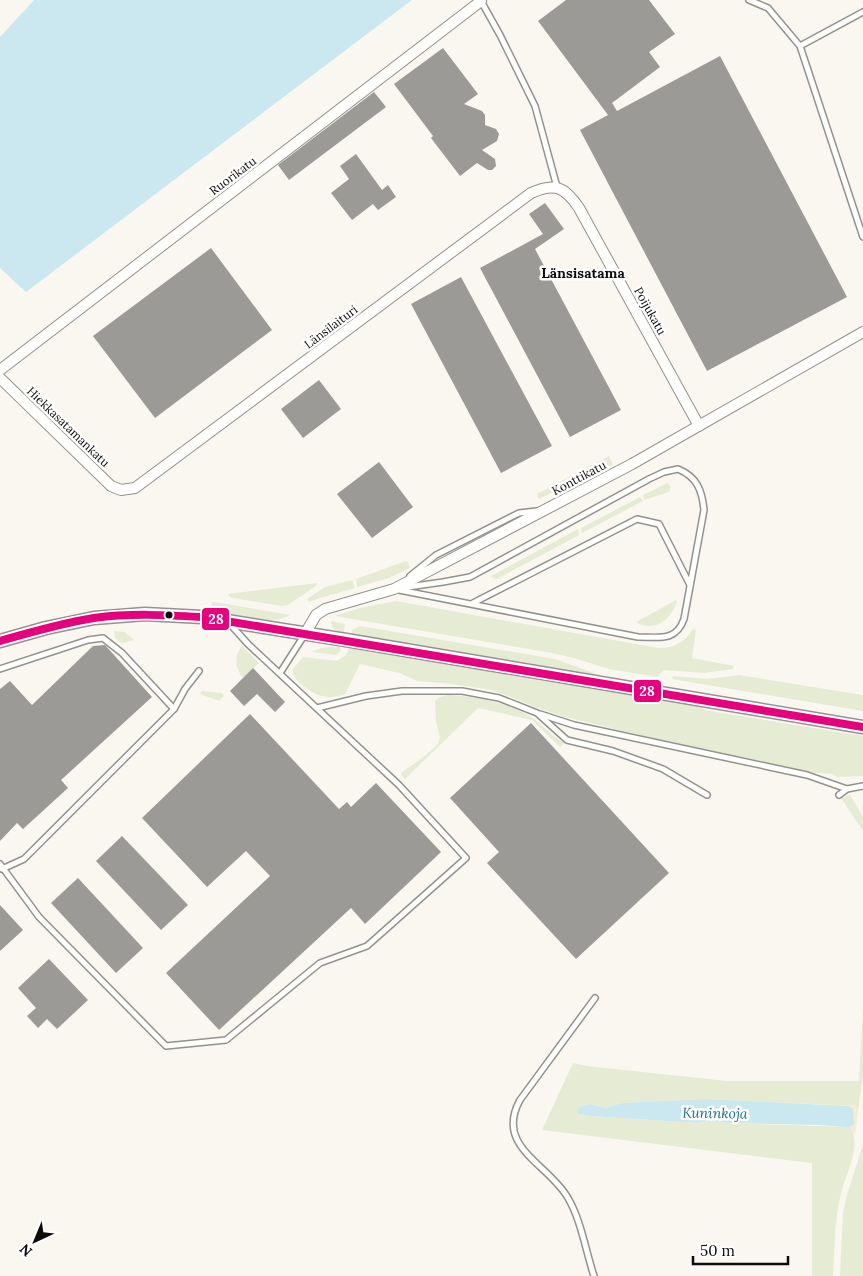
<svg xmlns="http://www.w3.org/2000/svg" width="863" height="1276" font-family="Lora,serif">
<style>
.green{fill:#e5ecd3}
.sand{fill:#f6ebd4}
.water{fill:#cbe7ef}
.building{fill:#9c9a96}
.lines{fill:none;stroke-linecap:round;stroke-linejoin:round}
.service-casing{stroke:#93928f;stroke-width:8}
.minor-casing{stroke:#93928f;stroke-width:12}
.tertiary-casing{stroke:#93928f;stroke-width:15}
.service{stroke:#fefefd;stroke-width:5}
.minor{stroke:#fefefd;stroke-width:10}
.tertiary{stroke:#fefefd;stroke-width:12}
.bus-1-casing{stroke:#fff;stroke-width:11}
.bus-1{stroke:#e5007d;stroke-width:8}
.bus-dot{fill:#0c0c0c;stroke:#fff;stroke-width:2}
.labels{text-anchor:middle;stroke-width:5;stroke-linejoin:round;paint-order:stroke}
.street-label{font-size:12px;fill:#0c0c0c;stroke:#fff}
.neighbourhood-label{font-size:14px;font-weight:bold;fill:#0c0c0c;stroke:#fff}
.water-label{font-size:14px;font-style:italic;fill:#246c8f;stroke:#fff}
.line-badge{stroke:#fff;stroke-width:2}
.badge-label{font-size:14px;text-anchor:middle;font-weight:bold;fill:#fff}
</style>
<rect width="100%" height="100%" fill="#faf7f0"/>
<g class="green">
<polygon points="609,456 613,465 587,475 539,499 537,494"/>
<polygon points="668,483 671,487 669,492 644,500 643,495"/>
<polygon points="640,497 643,501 582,533 581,528"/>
<polygon points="578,529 579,535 497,579 493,578 491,576"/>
<polygon points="406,561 408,562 410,568 389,578 357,587 356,579"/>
<polygon points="352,580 355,588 320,598 309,602 307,599 325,587"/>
<polygon points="317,583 316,586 288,605 282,606 232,598 227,594"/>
<path d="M676 600 677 602C670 620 656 632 637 623L638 621Z"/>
<path d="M396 601 658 648C673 649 685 642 693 629L696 630 692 658 734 666 733 669 705 673 664 670 657 677 609 669 574 658 547 652 335 616 360 608Z"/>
<path d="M212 602 221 603 290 615C285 617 280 620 275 620 256 622 228 614 211 607Z"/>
<path d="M331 621 345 624 344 632C337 632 331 629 331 621Z"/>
<polygon points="360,626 555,659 608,678 352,634 352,630"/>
<polygon points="114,631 125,632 134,640 122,643 115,638"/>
<path d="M242 646 259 663 243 678C235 668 233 657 242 646Z"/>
<polygon points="332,647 341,647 340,652 336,655 312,652 321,648"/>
<path d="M349 648 665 701 702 707 705 710 716 712 863 736V776L837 777 832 774 801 772 686 746 565 717 535 707 506 695 491 690 452 684 417 681 399 673 360 664 345 694C327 701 313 695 300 683 295 678 293 676 293 669L303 657 337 661 346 655Z"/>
<polygon points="739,675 863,695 863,711 672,679 673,676 708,679"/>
<polygon points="201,691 222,693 224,696 219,701 200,694"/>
<path d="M448 695C476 697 510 702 534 719 544 726 552 738 565 742L560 747 532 720 478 708 405 779 401 775 402 772 425 756 438 744 440 737 436 722 435 701 440 697Z"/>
<polygon points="850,795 863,817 863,831 841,798"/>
<path d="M863 1008V1075L858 1112 857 1106 705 1099 622 1103 606 1108 590 1104 579 1114 591 1116 697 1123 711 1120 727 1123 850 1127C862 1145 847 1171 842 1190 834 1218 835 1248 833 1276H812V1163L542 1130 573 1063 587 1066 727 1081H859Z"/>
<polygon points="863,1144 863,1276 840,1276 843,1213 847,1195"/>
</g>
<polygon class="sand" points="849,1106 857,1106 858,1112 855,1135 850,1127 853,1125"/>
<g class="water">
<polygon points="34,0 412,0 26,292 0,268 0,37"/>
<polygon points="705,1099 849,1106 853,1109 854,1124 850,1127 845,1127 819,1125 727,1123 711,1120 697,1123 591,1116 579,1114 577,1111 580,1107 590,1104 606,1108 622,1103"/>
</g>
<g class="building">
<polygon points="566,0 649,0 675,34 649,52 660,67 612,103 617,111 720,56 847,297 707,371 580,130 608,115 538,21"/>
<polygon points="443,48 478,94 464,104 482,111 485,115 485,125 496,129 499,134 497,141 482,150 495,159 496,166 492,170 488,170 477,163 460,176 431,138 433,136 394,84"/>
<polygon points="374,92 386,107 289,180 278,165"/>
<polygon points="356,154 382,190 388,185 396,197 378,210 373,204 352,220 331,193 349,179 340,166"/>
<polygon points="545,203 564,229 535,249 621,410 570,437 480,268 543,234 529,214"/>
<polygon points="211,248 272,330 155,418 93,336"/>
<polygon points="461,277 552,446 501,473 411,304"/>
<polygon points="319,380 341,409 303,438 281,409"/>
<polygon points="379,462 413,507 372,538 337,494"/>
<polygon points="105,645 152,697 61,780 68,788 23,829 17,823 0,841 0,689 10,681 32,705 93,646"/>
<polygon points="253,668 285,702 275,712 257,694 244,706 230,691"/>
<polygon points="250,714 339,809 347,802 351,807 376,783 441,852 365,924 351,908 219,1030 166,973 270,876 246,851 207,887 142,818"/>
<polygon points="531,723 669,873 576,959 487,863 499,852 450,798"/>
<polygon points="122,836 188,905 161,930 96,861"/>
<polygon points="78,878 143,948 116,973 51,903"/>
<polygon points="0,905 23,930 0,951"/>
<polygon points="49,959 88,1000 57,1029 47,1019 38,1028 27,1016 36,1008 18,988"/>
</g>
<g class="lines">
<defs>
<g id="service">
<polyline points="483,0 481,1 500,35 535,106 557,187"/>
<polyline points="749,0 768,8 800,46"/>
<polyline points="863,12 800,46 863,237"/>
<path d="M678 469C697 477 702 490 704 510L684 619C676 642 659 637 638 637L394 589 443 582 470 577 649 479 664 472Z"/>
<polyline points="410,576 436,555 519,513 537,511"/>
<polyline points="473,603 637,519 659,524 690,585"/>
<polyline points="0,669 88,640 103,638 122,653 174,709"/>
<polyline points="280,673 305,634"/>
<polyline points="317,708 366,696 402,691 462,691 499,698 537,713 567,740 613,751 663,769 707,795"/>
<polyline points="540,714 574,725 807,775 847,789"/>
<polyline points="839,795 847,789 863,786"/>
<polyline points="0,864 39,917 166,1046 226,1040 320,963 367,946 466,858 399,785 248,644 230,624"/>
<polyline points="2,869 24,859 174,709 185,689 199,671"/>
<path d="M594 1276C586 1252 581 1220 568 1198 549 1164 494 1147 520 1100L595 998"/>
</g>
<g id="minor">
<polyline points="0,370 481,1"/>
<path d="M0 378 111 486 121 490 135 488 531 193C555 182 565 187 579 208L699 426"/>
<polyline points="305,634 316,615 325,609 394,589 419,576 632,464 863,332"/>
</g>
<polyline id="tertiary" points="0,641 46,628 94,618 145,614 202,617 346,640 863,727"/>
</defs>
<use href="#service" class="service-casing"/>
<use href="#minor" class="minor-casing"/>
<use href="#tertiary" class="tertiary-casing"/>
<use href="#service" class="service"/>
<use href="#minor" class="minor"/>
<use href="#tertiary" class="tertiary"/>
<defs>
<path id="bus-1" d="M0 641C31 632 62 623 94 618 130 613 166 615 202 617L863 727"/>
</defs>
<use href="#bus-1" class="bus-1-casing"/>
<use href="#bus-1" class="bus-1"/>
</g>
<circle class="bus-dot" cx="169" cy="615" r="4.5"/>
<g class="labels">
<g class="street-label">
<text transform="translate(233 176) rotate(-37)" y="4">Ruorikatu</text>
<text transform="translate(650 311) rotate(61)" y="4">Poijukatu</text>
<text transform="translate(331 327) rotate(-37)" y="4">Länsilaituri</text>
<text transform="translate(68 427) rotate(44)" y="4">Hiekkasatamankatu</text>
<text transform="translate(579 478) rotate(-28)" y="4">Konttikatu</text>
</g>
<g class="neighbourhood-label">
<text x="583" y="278">Länsisatama</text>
</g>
<g class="water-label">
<text transform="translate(715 1113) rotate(1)" y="5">Kuninkoja</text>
</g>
</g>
<g class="line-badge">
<rect x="201" y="607" width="29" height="24" rx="5" fill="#e5007d"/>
<rect x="633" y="679" width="29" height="24" rx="5" fill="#e5007d"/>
</g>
<g class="badge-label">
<text x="216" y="624">28</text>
<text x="647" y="696">28</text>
</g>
<g transform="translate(35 1241) rotate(224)" stroke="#ffffff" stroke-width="4" paint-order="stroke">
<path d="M0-4L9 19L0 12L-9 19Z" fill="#0c0c0c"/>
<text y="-8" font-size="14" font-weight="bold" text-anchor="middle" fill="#0c0c0c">N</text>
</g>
<path d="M693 1256v8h95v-8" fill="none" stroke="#0c0c0c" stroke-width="2.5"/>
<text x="700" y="1256" font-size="15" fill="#0c0c0c" stroke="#ffffff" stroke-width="4" paint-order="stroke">50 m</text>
</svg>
